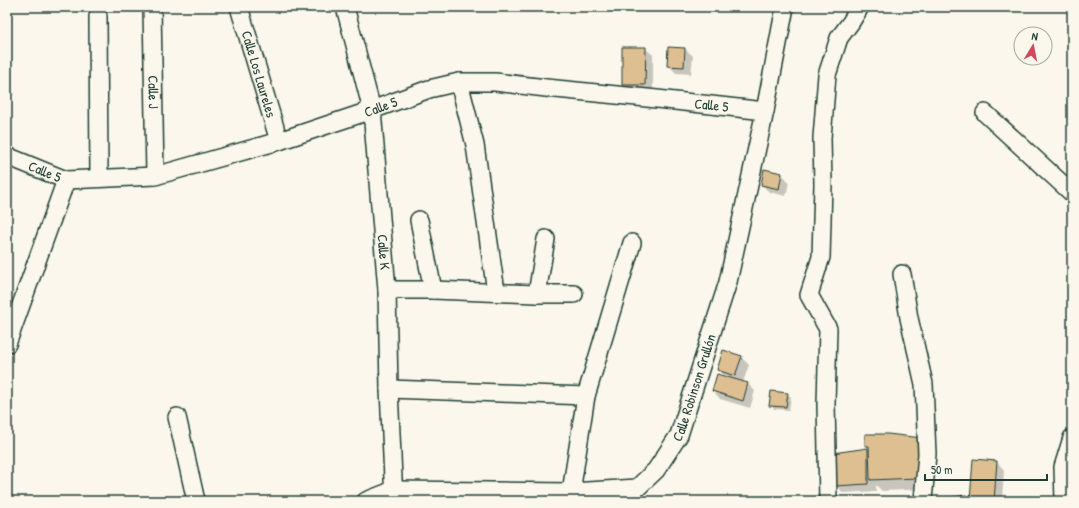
<svg xmlns="http://www.w3.org/2000/svg" width="1079" height="508" font-family="'Patrick Hand',sans-serif">
<style>
.shadow{fill:#0003}
.building{fill:#debf91;stroke:#1f3d34}
.lines{fill:none;stroke-linecap:round;stroke-linejoin:round}
.minor-casing{stroke:#1f3d34;stroke-width:20}
.minor{stroke:#fbf7ec;stroke-width:17}
.labels{text-anchor:middle;stroke-width:3.5;stroke-linejoin:round;paint-order:stroke}
.street-label{font-size:14px;fill:#1f3d34;stroke:#fbf7ec}
</style>
<rect width="100%" height="100%" fill="#fbf7ec"/>
<filter id="ink" filterUnits="userSpaceOnUse"><feTurbulence type="fractalNoise" baseFrequency=".025" numOctaves="2"/><feDisplacementMap in="SourceGraphic" scale="8" xChannelSelector="R" yChannelSelector="G"/><feConvolveMatrix kernelMatrix="1 2 1 2 8 2 1 2 1" color-interpolation-filters="sRGB"/></filter>
<g filter="url(#ink)">
<g class="shadow">
<polygon points="645,48 653,55 653,92 630,92 623,84"/>
<polygon points="685,49 693,56 691,74 676,73 668,65"/>
<polygon points="782,174 789,182 786,196 769,192 762,185"/>
<polygon points="741,357 749,365 743,382 747,383 755,391 750,408 720,399 713,391 725,377 718,369"/>
<polygon points="787,394 791,397 789,410 774,409 771,405"/>
<polygon points="888,435 929,489 882,491 876,485 876,491 843,493 836,485 834,454 870,449 866,445"/>
<polygon points="997,462 1004,470 1002,501 971,501"/>
<polygon points="966,496 971,501 937,501"/>
</g>
<g class="building">
<polygon points="622,47 646,47 645,85 622,85"/>
<polygon points="668,47 685,48 684,67 667,66"/>
<polygon points="764,169 782,173 779,189 761,185"/>
<polygon points="723,350 742,356 735,376 717,370"/>
<polygon points="717,374 748,383 743,401 712,391"/>
<polygon points="771,391 788,393 786,407 769,406"/>
<polygon points="865,434 888,434 922,438 918,478 870,480 869,446 865,446"/>
<polygon points="868,448 868,484 835,486 833,453"/>
<polygon points="973,459 997,461 994,501 970,501"/>
<polygon points="966,495 967,501 931,501"/>
</g>
<g class="lines">
<defs>
<g id="minor">
<path id="s1" d="M152 7 155 176"/>
<path id="s2" d="M239 7 279 141"/>
<path id="s3" d="M345 7 372 110 387 290 389 389 394 501"/>
<polyline points="98,16 99,178"/>
<polyline points="459,82 475,145 496,292"/>
<polyline points="985,113 1072,193"/>
<path id="s4" d="M7 156 66 180 155 176 279 141 372 110 429 89 459 82H495L546 88 657 99 765 111"/>
<polyline points="419,220 433,290"/>
<polyline points="902,274 909,318 924,384 927,454 923,501"/>
<polyline points="387,290 433,290 537,294 546,239"/>
<polyline points="537,294 574,294"/>
<polyline points="7,344 66,180"/>
<polyline points="389,389 586,396"/>
<polyline points="177,417 196,501"/>
<polyline points="571,492 586,396 632,243"/>
<path id="s5" d="M366 501 394 490 571 492 637 488 656 470 679 435 728 282 765 111 785 7"/>
<polyline points="828,501 826,404 828,329 809,295 821,257 823,184 822,138 827,75 839,38 851,22 860,7"/>
<polyline points="1064,501 1063,467 1072,438"/>
</g>
</defs>
<use href="#minor" class="minor-casing"/>
<use href="#minor" class="minor"/>
</g>
</g>
<g class="labels">
<g class="street-label">
<text dy="5" stroke="none"><textPath href="#s2" startOffset="70">Calle Los Laureles</textPath></text>
<text dy="5" stroke="none"><textPath href="#s1" startOffset="85">Calle J</textPath></text>
<text dy="5" stroke="none"><textPath href="#s4" startOffset="725">Calle 5</textPath></text>
<text dy="5" stroke="none"><textPath href="#s4" startOffset="389">Calle 5</textPath></text>
<text dy="5" stroke="none"><textPath href="#s4" startOffset="41">Calle 5</textPath></text>
<text dy="5" stroke="none"><textPath href="#s3" startOffset="249">Calle K</textPath></text>
<text dy="5" stroke="none"><textPath href="#s5" startOffset="391">Calle Robinson Grullón</textPath></text>
</g>
</g>
<rect width="1079" height="508" fill="none" stroke="#fbf7ec" stroke-width="24"/>
<rect x="12" y="12" width="1055" height="484" fill="none" stroke="#1f3d34" stroke-width="1.5" filter="url(#ink)"/>
<g transform="translate(1033 46) rotate(10)"><circle r="19" fill="#fbf7ec" stroke="#a3ada2"/>
<path d="M0-3L7 15L0 10L-7 15Z" fill="#d1495b"/>
<text y="-6" font-size="11" font-weight="bold" text-anchor="middle" fill="#1f3d34">N</text>
</g>
<path d="M925 474v6h122v-6" fill="none" stroke="#1f3d34" stroke-width="2"/>
<text x="931" y="474" font-size="12" fill="#1f3d34" stroke="#fbf7ec" stroke-width="3" paint-order="stroke">50 m</text>
</svg>
